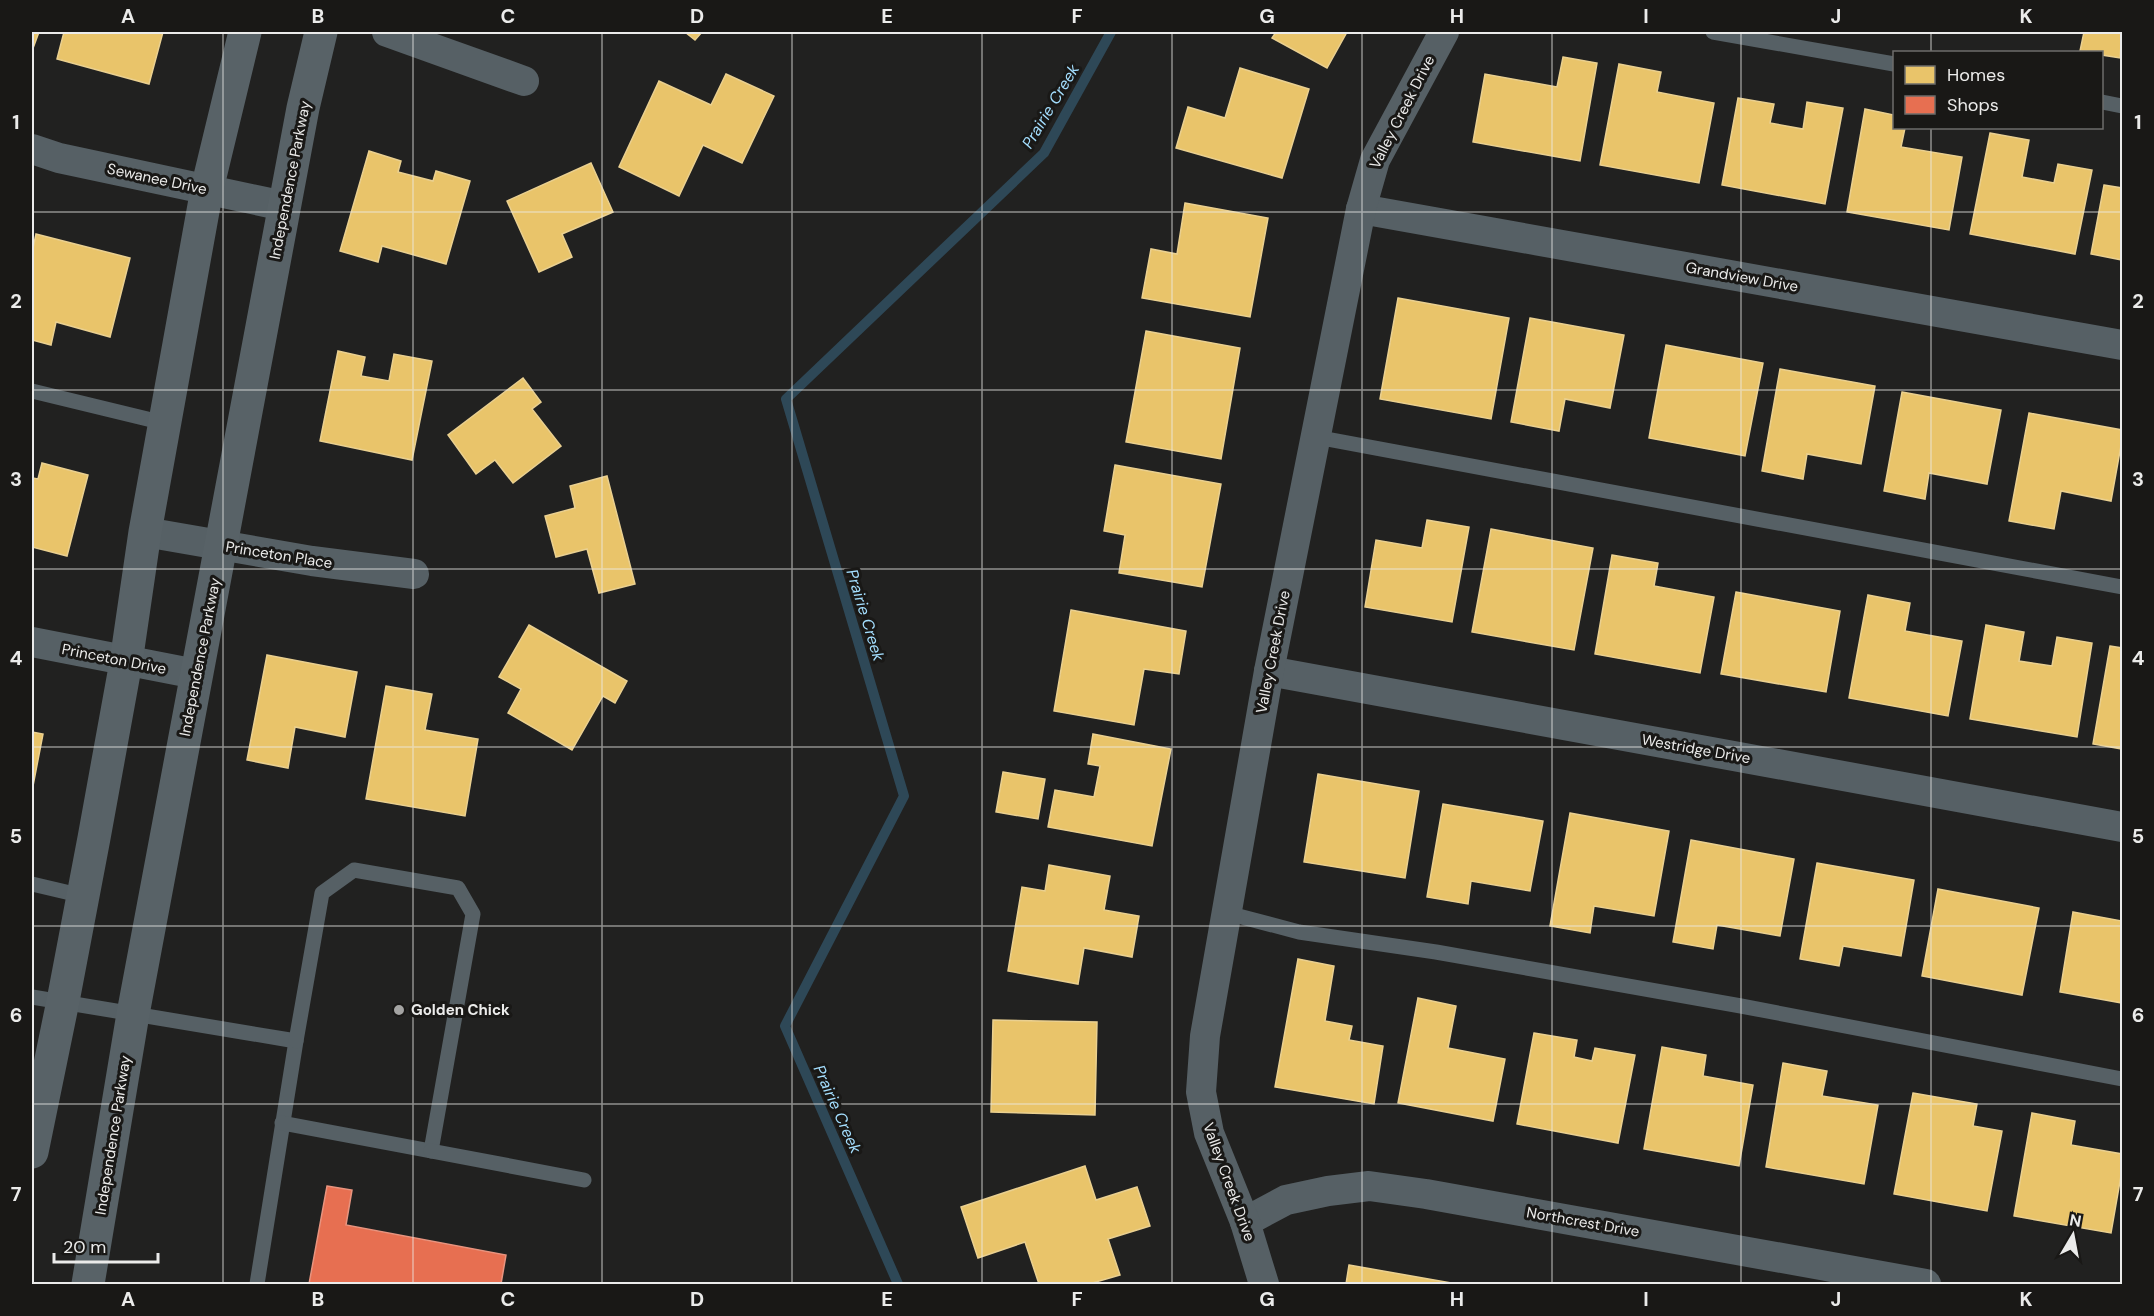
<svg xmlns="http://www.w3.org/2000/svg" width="2154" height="1316" font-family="'DM Sans',sans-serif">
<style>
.homes{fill:#e9c46a;stroke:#ead090;stroke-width:1.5}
.shops{fill:#e76f51;stroke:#e8947f;stroke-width:1.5}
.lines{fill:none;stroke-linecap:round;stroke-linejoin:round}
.stream{stroke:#2e4857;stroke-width:10}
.service{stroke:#566065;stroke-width:15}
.minor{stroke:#566065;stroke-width:30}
.secondary{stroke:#586267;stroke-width:33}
.grid{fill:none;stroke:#ebebea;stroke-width:1.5;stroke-opacity:0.55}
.poi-dot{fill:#a4a4a3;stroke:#191816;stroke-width:2}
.labels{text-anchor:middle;stroke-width:6;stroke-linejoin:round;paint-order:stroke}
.street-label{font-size:15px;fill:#ebebea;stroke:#191816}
.poi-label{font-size:15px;font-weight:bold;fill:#ebebea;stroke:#191816;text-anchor:start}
.water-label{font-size:16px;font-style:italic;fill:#a3ddfd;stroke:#191816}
.neatline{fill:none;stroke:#ebebea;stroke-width:2}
.grid-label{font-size:20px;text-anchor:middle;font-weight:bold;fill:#ebebea}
</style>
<rect width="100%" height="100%" fill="#212120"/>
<g class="homes">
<polygon points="32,32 39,32 32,51"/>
<polygon points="64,32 163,32 149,84 57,59"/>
<polygon points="685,32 702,32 695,40"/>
<polygon points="1276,32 1347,32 1327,68 1272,38"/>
<polygon points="2084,32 2122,32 2120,58 2102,55 2102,52 2080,51"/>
<polygon points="1563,57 1597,63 1580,161 1473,142 1485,74 1557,87"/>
<polygon points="1619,64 1661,72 1657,92 1714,103 1699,183 1600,165"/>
<polygon points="1240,68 1309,89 1282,178 1176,148 1188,107 1225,118"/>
<polygon points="726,74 774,96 742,163 703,145 679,196 619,167 659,81 711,105"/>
<polygon points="1738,98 1774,104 1770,123 1803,129 1807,102 1843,108 1825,204 1722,185"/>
<polygon points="1865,109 1894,115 1894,128 1905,128 1901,147 1962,157 1949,230 1847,212"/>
<polygon points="1990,133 2029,140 2022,177 2054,183 2058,164 2092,170 2075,254 1970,234"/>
<polygon points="369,151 401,161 398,172 433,181 436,171 470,181 446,264 382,246 378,262 340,251"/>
<polygon points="591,163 613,212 562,234 572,257 539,272 507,201"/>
<polygon points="2104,185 2122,188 2122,260 2091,254"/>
<polygon points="1185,203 1268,218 1250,317 1142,298 1151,249 1177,254"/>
<polygon points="36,234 130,258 110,337 56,322 51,345 32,340 32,253"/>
<polygon points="1398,298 1509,318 1491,419 1380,399"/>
<polygon points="1530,318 1624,335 1610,408 1565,399 1559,431 1511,422"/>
<polygon points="1146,331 1240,348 1221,459 1126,442"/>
<polygon points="1666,345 1763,363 1745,456 1649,438"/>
<polygon points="338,351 365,357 361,376 389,381 394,354 432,361 412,460 320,441"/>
<polygon points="1780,369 1875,386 1861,464 1807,454 1803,479 1762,471"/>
<polygon points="523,378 541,402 532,409 561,446 513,483 495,460 476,474 448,435"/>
<polygon points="1902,392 2001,410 1987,484 1929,473 1925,499 1884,491"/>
<polygon points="2029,413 2122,430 2122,440 2111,501 2061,491 2054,529 2009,521"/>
<polygon points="42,463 88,475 67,556 32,547 32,478 38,479"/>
<polygon points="1115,465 1221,484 1202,587 1119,573 1125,535 1104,531"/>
<polygon points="607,476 635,584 599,593 587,549 556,557 545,516 575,508 570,486"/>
<polygon points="1427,520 1469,527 1452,622 1365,607 1376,540 1422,548"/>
<polygon points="1491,529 1593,548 1574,650 1472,632"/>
<polygon points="1612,555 1658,563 1654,586 1714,597 1700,673 1595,654"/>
<polygon points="1736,592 1840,611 1826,692 1721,674"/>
<polygon points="1868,595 1910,603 1905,631 1962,641 1948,716 1849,698"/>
<polygon points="1071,610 1186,631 1179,674 1144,669 1134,725 1054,711"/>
<polygon points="529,625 627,681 615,703 603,696 572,750 508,713 521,689 499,677"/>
<polygon points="1986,625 2024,632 2019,661 2052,666 2057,637 2092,643 2077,737 1970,719"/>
<polygon points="2110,646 2122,648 2122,749 2093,744"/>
<polygon points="267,655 357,672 345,737 295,727 288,768 247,760"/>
<polygon points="386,686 432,694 425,730 478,739 465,816 366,799"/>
<polygon points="32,732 43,734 32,791"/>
<polygon points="1093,734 1171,749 1152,846 1048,827 1055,790 1094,797 1100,766 1088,764"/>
<polygon points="1003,772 1045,779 1038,819 996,812"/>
<polygon points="1318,774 1419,791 1405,878 1304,862"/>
<polygon points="1443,804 1543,821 1530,891 1471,881 1468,904 1427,897"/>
<polygon points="1570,813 1669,831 1654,916 1594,906 1590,933 1550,926"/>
<polygon points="1691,840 1794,859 1780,936 1717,925 1713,949 1673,942"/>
<polygon points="1817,863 1914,880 1901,956 1843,946 1839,966 1800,959"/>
<polygon points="1049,865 1110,876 1104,910 1139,916 1132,957 1084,948 1078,984 1008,971 1022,887 1045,891"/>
<polygon points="1938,889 2039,908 2022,995 1922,976"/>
<polygon points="2073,912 2122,921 2122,1003 2060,992"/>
<polygon points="1298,959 1334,966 1325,1021 1352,1026 1349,1040 1383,1046 1374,1104 1275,1087"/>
<polygon points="1418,998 1456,1006 1448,1048 1505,1059 1493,1121 1398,1103"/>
<polygon points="993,1020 1097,1022 1095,1115 991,1112"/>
<polygon points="1534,1033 1577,1040 1574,1057 1592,1061 1595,1048 1635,1055 1618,1143 1517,1124"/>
<polygon points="1662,1047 1706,1055 1703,1076 1753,1085 1739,1166 1644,1149"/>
<polygon points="1783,1063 1827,1071 1822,1096 1878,1105 1864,1184 1766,1167"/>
<polygon points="1913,1093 1977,1104 1973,1126 2002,1131 1987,1211 1894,1194"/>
<polygon points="2032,1113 2075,1121 2071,1145 2122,1154 2122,1170 2111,1233 2014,1216"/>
<polygon points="1085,1166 1096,1200 1137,1187 1150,1226 1108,1239 1120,1275 1089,1284 1039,1284 1025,1242 978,1258 961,1207"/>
<polygon points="1349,1265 1457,1284 1346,1284"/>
</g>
<polygon class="shops" points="327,1186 352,1190 346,1225 506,1255 501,1284 309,1284"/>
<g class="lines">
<polyline class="stream" points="898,1284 785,1026 904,796 786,399 1044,153 1111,32"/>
<g class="service">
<polyline points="1713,32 1894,64"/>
<polyline points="2102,102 2122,106"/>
<polyline points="32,391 164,423"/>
<polyline points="1316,437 2122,587"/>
<polyline points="32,884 83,896"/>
<polyline points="1227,913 1299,932 1436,952 1741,1006 2122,1079"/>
<polyline points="32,997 296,1041 257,1284"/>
<polyline points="282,1123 431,1151 473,914 458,888 354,870 322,893 296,1041"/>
<polyline points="431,1151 584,1180"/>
</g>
<g class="minor">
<polyline points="387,32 524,81"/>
<polyline points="32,149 59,158 284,206"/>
<polyline points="1361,209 2122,345"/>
<polyline points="145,532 312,561 414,574"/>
<polyline points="32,642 196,674"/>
<polyline points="1269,671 2122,827"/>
<polyline points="1245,1222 1286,1200 1328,1191 1369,1186 1426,1194 1926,1284"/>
<polyline points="1264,1284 1245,1222 1209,1133 1201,1092 1205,1036 1269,671 1361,209 1375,160 1444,32"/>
</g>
<g class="secondary">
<polyline points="32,1152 63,1001 94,838 126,662 145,532 207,189 245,32"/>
<polyline points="88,1284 133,1014 303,108 321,32"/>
</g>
</g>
<path class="grid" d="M223 32V1284M413 32V1284M602 32V1284M792 32V1284M982 32V1284M1172 32V1284M1362 32V1284M1552 32V1284M1741 32V1284M1931 32V52M1931 128V1284M32 212H2122M32 390H2122M32 569H2122M32 747H2122M32 926H2122M32 1104H2122"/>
<circle class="poi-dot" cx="399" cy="1010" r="6"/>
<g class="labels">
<g class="street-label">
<text transform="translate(1402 112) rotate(-63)" y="5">Valley Creek Drive</text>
<text transform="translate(157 179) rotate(12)" y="5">Sewanee Drive</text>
<text transform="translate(290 180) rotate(-79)" y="5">Independence Parkway</text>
<text transform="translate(1742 277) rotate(10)" y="5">Grandview Drive</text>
<text transform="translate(279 555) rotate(9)" y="5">Princeton Place</text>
<text transform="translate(1273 652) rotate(-79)" y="5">Valley Creek Drive</text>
<text transform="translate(200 657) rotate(-79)" y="5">Independence Parkway</text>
<text transform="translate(114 659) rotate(11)" y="5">Princeton Drive</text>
<text transform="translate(1696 749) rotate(10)" y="5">Westridge Drive</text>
<text transform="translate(113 1135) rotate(-81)" y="5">Independence Parkway</text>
<text transform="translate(1229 1182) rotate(70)" y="5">Valley Creek Drive</text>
<text transform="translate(1583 1222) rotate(10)" y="5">Northcrest Drive</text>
</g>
<g class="poi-label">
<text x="411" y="1015">Golden Chick</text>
</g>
<g class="water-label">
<text transform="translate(1050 106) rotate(-59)" y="6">Prairie Creek</text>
<text transform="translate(866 615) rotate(73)" y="6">Prairie Creek</text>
<text transform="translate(838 1109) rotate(66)" y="6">Prairie Creek</text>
</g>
</g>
<rect width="2154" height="1316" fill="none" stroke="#191816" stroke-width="66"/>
<rect x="1893" y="51" width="210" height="78" fill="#191816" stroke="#6d6c6b" stroke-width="1.5"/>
<rect x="1905" y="66" width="30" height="18" fill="#e9c46a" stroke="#6d6c6b" stroke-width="1.5"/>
<text x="1947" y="81" font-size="18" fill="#ebebea">Homes</text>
<rect x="1905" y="96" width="30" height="18" fill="#e76f51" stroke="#6d6c6b" stroke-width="1.5"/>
<text x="1947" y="111" font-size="18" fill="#ebebea">Shops</text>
<g transform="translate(2073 1235) rotate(10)" stroke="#191816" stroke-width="4.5" paint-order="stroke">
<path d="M0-4.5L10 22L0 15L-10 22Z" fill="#ebebea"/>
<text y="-9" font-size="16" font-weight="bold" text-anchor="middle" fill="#ebebea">N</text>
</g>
<path d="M54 1253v9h104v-9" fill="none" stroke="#ebebea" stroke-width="3"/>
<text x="63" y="1253" font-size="18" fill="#ebebea" stroke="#191816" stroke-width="4.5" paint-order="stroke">20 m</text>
<rect x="33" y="33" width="2088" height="1250" class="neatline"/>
<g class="grid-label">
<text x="128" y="23">A</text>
<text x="318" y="23">B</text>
<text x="508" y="23">C</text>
<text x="697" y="23">D</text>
<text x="887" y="23">E</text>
<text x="1077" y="23">F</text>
<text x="1267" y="23">G</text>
<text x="1457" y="23">H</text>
<text x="1646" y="23">I</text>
<text x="1836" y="23">J</text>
<text x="2026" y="23">K</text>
<text x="16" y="129">1</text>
<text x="2138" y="129">1</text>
<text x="16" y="308">2</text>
<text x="2138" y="308">2</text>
<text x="16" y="486">3</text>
<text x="2138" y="486">3</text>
<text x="16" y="665">4</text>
<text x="2138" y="665">4</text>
<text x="16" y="843">5</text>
<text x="2138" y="843">5</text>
<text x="16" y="1022">6</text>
<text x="2138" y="1022">6</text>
<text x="16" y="1201">7</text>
<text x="2138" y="1201">7</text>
<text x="128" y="1306">A</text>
<text x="318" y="1306">B</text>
<text x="508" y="1306">C</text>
<text x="697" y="1306">D</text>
<text x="887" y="1306">E</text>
<text x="1077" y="1306">F</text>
<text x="1267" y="1306">G</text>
<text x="1457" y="1306">H</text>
<text x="1646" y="1306">I</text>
<text x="1836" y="1306">J</text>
<text x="2026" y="1306">K</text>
</g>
</svg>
